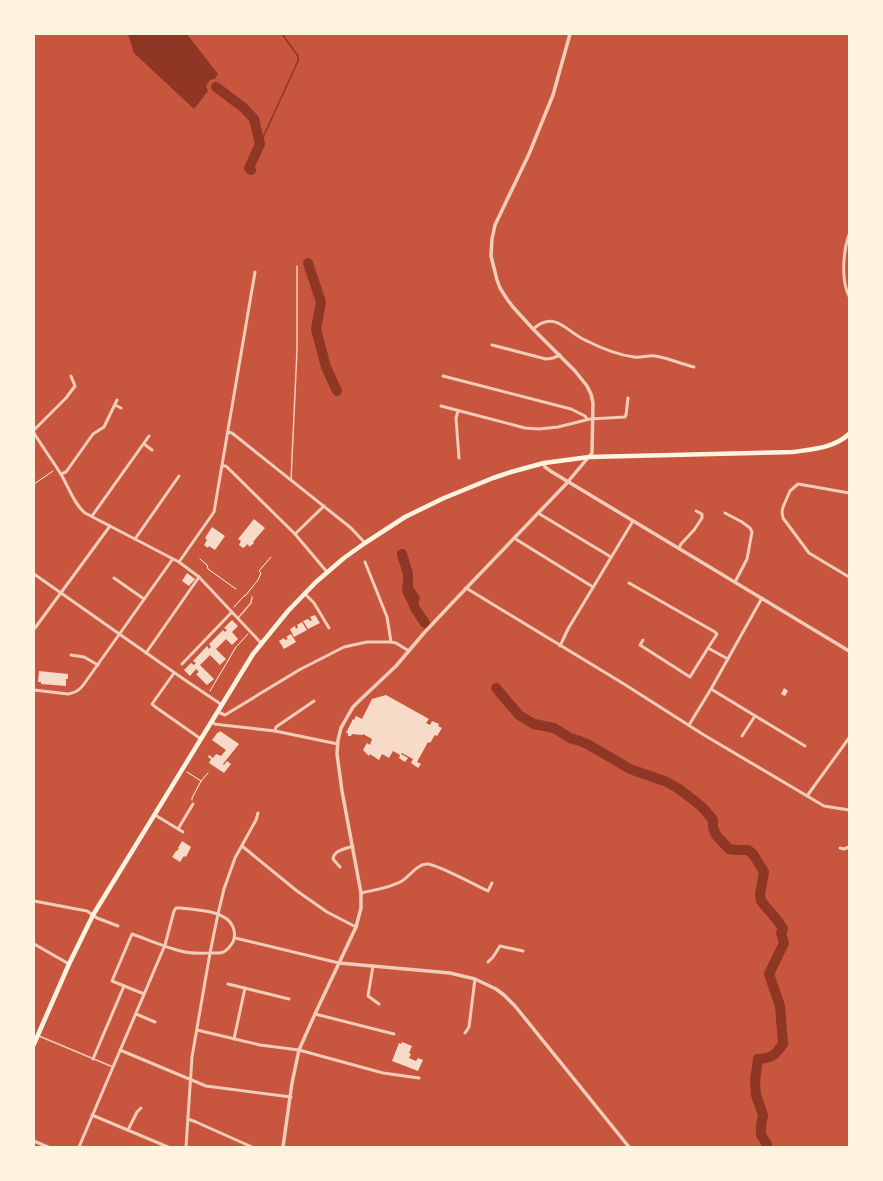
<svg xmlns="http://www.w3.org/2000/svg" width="883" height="1181" font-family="'Crimson Pro',serif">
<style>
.water{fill:#8f3625}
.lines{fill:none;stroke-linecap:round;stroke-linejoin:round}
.stream{stroke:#8f3625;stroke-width:1.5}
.river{stroke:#8f3625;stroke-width:10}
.building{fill:#f7dbc8}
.path{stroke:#fff3e0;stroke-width:1}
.service{stroke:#f1ccb7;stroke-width:1.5}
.minor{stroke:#f1ccb7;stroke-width:3}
.tertiary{stroke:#f1ccb7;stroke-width:3.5}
.primary{stroke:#fff3e0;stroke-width:4.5}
</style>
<rect width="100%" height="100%" fill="#c8553d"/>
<g class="water">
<polygon points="128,34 187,34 218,74 215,79 210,80 206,86 208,91 194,109 134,53"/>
<path d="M406 574H410L409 581 420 597 416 610C410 605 401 595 402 587 403 583 405 578 406 574Z"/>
</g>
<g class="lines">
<polyline class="stream" points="260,144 298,61 298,56 282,34"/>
<g class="river">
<polyline points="216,87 244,108 254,119 260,144 249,168 251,170"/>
<polyline points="308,263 321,302 316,329 326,367 337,391"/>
<polyline points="402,554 408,574 408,591 416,610 425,623"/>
<path d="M496 688 519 715 534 724 554 728 570 738 580 741 589 745 630 769 667 782 679 789 696 802 704 809 713 820V827L716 835 729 849 736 850H748L753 854 764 872 760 894 761 901 778 921 783 929 781 933 784 943 769 974 780 1006 783 1044C774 1056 773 1058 758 1059L755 1081 756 1095 763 1115 761 1126V1135L767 1144 766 1147"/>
</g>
</g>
<g class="building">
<polygon points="254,519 265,528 253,542 254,543 252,545 251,545 250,547 247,544 246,546 243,548 239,545 241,541 238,539"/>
<polygon points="212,527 225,536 215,550 209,546 208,548 204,545 207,540 205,538"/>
<polygon points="187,573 195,579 189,586 182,581"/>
<polygon points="315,615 320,623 308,629 303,621 308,619 310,621 312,620 310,617"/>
<polygon points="232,620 238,626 232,632 238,639 232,645 226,639 216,649 226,659 220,665 210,655 200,665 214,679 207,685 196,674 199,672 196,669 190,676 184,670 191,663 194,665 196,663 193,661 207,646 209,649 211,647 209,644 223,630 225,632 227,630 224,628"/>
<polygon points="302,622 307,630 294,637 290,629 295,626 296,629 298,627 297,625"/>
<polygon points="291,634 296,642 284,649 279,641 284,638 285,640 288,639 286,637"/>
<polygon points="39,671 68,674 68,679 66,679 66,686 41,684 41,682 38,682"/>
<polygon points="784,688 788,691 785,696 781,694"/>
<polygon points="386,695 429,719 426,723 430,725 432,721 439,724 438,726 442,728 437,736 435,735 430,743 428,742 417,762 421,764 418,768 411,763 413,759 402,753 401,754 408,758 405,762 399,758 400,755 393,751 389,758 382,754 379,760 370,754 369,756 363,750 367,743 370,745 372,739 363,734 363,735 352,734 351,736 348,736 348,733 346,733 353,719 354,720 356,716 362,719 372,699"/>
<polygon points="220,731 239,744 223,764 224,765 227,761 231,764 224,773 209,763 211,759 208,757 209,755 213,758 216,754 221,756 226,750 212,740 218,732 219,733"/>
<polygon points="182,841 191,847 186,857 184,856 180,862 172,857 176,851 177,851 179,848 178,848"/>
<polygon points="402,1042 412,1046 409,1053 411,1054 409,1058 416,1061 418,1058 423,1060 418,1071 392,1061 399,1043 401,1044"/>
</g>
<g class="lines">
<g class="path">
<polyline points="34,484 53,471"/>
<polyline points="200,559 207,565 208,569 236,589"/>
<polyline points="234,607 244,596 246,595 258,580 261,573 259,571 271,557"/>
<polyline points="210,691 236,647 248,634"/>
<polyline points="187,772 201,781"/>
<polyline points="192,800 192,798 201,781 208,773"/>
</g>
<g class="service">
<polyline points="291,480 297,350 297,266"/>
<polyline points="238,618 251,603 252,597"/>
<polyline points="39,1036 113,1067"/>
</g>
<g class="minor">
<path d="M849 235C843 251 841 281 849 296"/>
<path d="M533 329C556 309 567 333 587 341 601 348 618 355 634 357 641 358 648 355 655 356 668 358 681 364 694 367"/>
<polyline points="492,345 546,359 553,358 560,355"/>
<polyline points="443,376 571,409 585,416 587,419"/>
<polyline points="115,405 121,408"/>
<polyline points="441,406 525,428 539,429 558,427 590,419 625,417 626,415 628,398"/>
<polyline points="458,411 456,418 459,458"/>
<polyline points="34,430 66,398 75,386 71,376"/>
<polyline points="228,432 232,433 351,528 365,543"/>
<path d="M34 433C43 448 53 461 62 476 69 488 74 504 85 513L179 562 199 577 261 643"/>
<polyline points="144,444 152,450"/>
<polyline points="222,466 226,466 295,534 327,572"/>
<polyline points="61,474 66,472 93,434 104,427 117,400"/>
<polyline points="849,493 804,485 798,484 790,491 783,507 782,512 783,518 809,553 849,577"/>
<polyline points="538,513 611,557"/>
<polyline points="725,513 742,522 750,528 752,532 747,559 735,582"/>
<polyline points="92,516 149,436"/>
<polyline points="295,534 324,506"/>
<polyline points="514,538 593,587"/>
<polyline points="135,539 179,476"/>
<polyline points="679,548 681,544 694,530 702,518 702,514 696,511"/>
<polyline points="179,562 214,512 255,272"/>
<polyline points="365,562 387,617 391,642"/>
<polyline points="34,574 182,678 222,705"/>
<polyline points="114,578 144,599"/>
<polyline points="629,583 715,632 717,634 708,648"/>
<polyline points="466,588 624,684 704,735 824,806 849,810"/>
<polyline points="304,593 314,603 329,628"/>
<polyline points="35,628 110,526"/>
<polyline points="643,640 640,645 690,677 708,648 728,659"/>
<polyline points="560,646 568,629 633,521"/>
<polyline points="146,653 199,577"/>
<polyline points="71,655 84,657 98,665"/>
<polyline points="182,664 232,612"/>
<polyline points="174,673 152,704 154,706 201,739"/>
<polyline points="711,689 805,746"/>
<path d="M34 690 68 694C75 693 80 690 84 684L172 560"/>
<polyline points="218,712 225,715 299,670 344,647 367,642 391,642 396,643 409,651"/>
<polyline points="212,722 215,724 222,725 275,731 338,744"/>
<polyline points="689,725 711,689 762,598"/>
<polyline points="275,731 276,727 314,701"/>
<polyline points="742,736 755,716"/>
<polyline points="807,796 849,738"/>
<polyline points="155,815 183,832"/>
<polyline points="178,829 193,804"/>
<polyline points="242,846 297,891 327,912 356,927"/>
<polyline points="840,848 844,849 849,847"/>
<path d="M340 867 333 859C334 850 345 849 353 846"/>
<path d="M361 893C374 890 390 888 402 881 410 876 417 864 427 864 437 864 477 886 488 891L492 883"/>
<polyline points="34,901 87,911 97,918 118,926"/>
<polyline points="235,938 339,963"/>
<polyline points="34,944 69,964"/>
<polyline points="488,962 493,957 500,946 523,951"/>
<polyline points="373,966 368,996 379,1004"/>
<polyline points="228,984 289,999"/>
<polyline points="136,1014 155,1022"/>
<polyline points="315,1014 394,1034"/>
<polyline points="197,1030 260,1045 299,1050 383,1073 419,1078"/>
<polyline points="465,1033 469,1027 475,979"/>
<polyline points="234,1039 245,988"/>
<polyline points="120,1050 206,1086 291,1097"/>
<polyline points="93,1059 124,986"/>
<polyline points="92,1115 168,1147"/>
<polyline points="188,1119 196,1122 252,1147"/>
<polyline points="128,1130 137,1112 141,1108"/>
<polyline points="34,1141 48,1147"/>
<path d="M79 1147 165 945 174 911 176 908H180C196 910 226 910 233 927 235 932 235 937 233 942 230 947 225 953 219 953 218 953 213 953 212 953 203 953 194 954 185 952 167 948 149 940 132 934L112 981 144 994"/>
<polyline points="186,1147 192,1057 210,953 218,914 224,889 235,858 256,820 258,813"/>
</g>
<g class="tertiary">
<polyline points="544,463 545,467 552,472 849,651"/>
<polyline points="339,963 450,973 475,979 496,989 504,995 515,1006 629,1147"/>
<polyline points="283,1147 292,1083 299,1050 315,1014 356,927 361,908 361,893 342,791 337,754 338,740 341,728 346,719 353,707 359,701 396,666 424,633 454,601 566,484 592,453 593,403 591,394 587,386 575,371 533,329 513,307 507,299 500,288 497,280 491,256 492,239 495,225 529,154 553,95 570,34"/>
</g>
<path class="primary" d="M34 1044 69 964 93 915 253 654 288 611 316 582 344 558 365 543 405 517 444 498 493 478 511 472 544 463 589 457 793 452C813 449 834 448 849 434"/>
</g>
<rect width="883" height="1181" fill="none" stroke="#fff3e0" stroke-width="70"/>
</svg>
